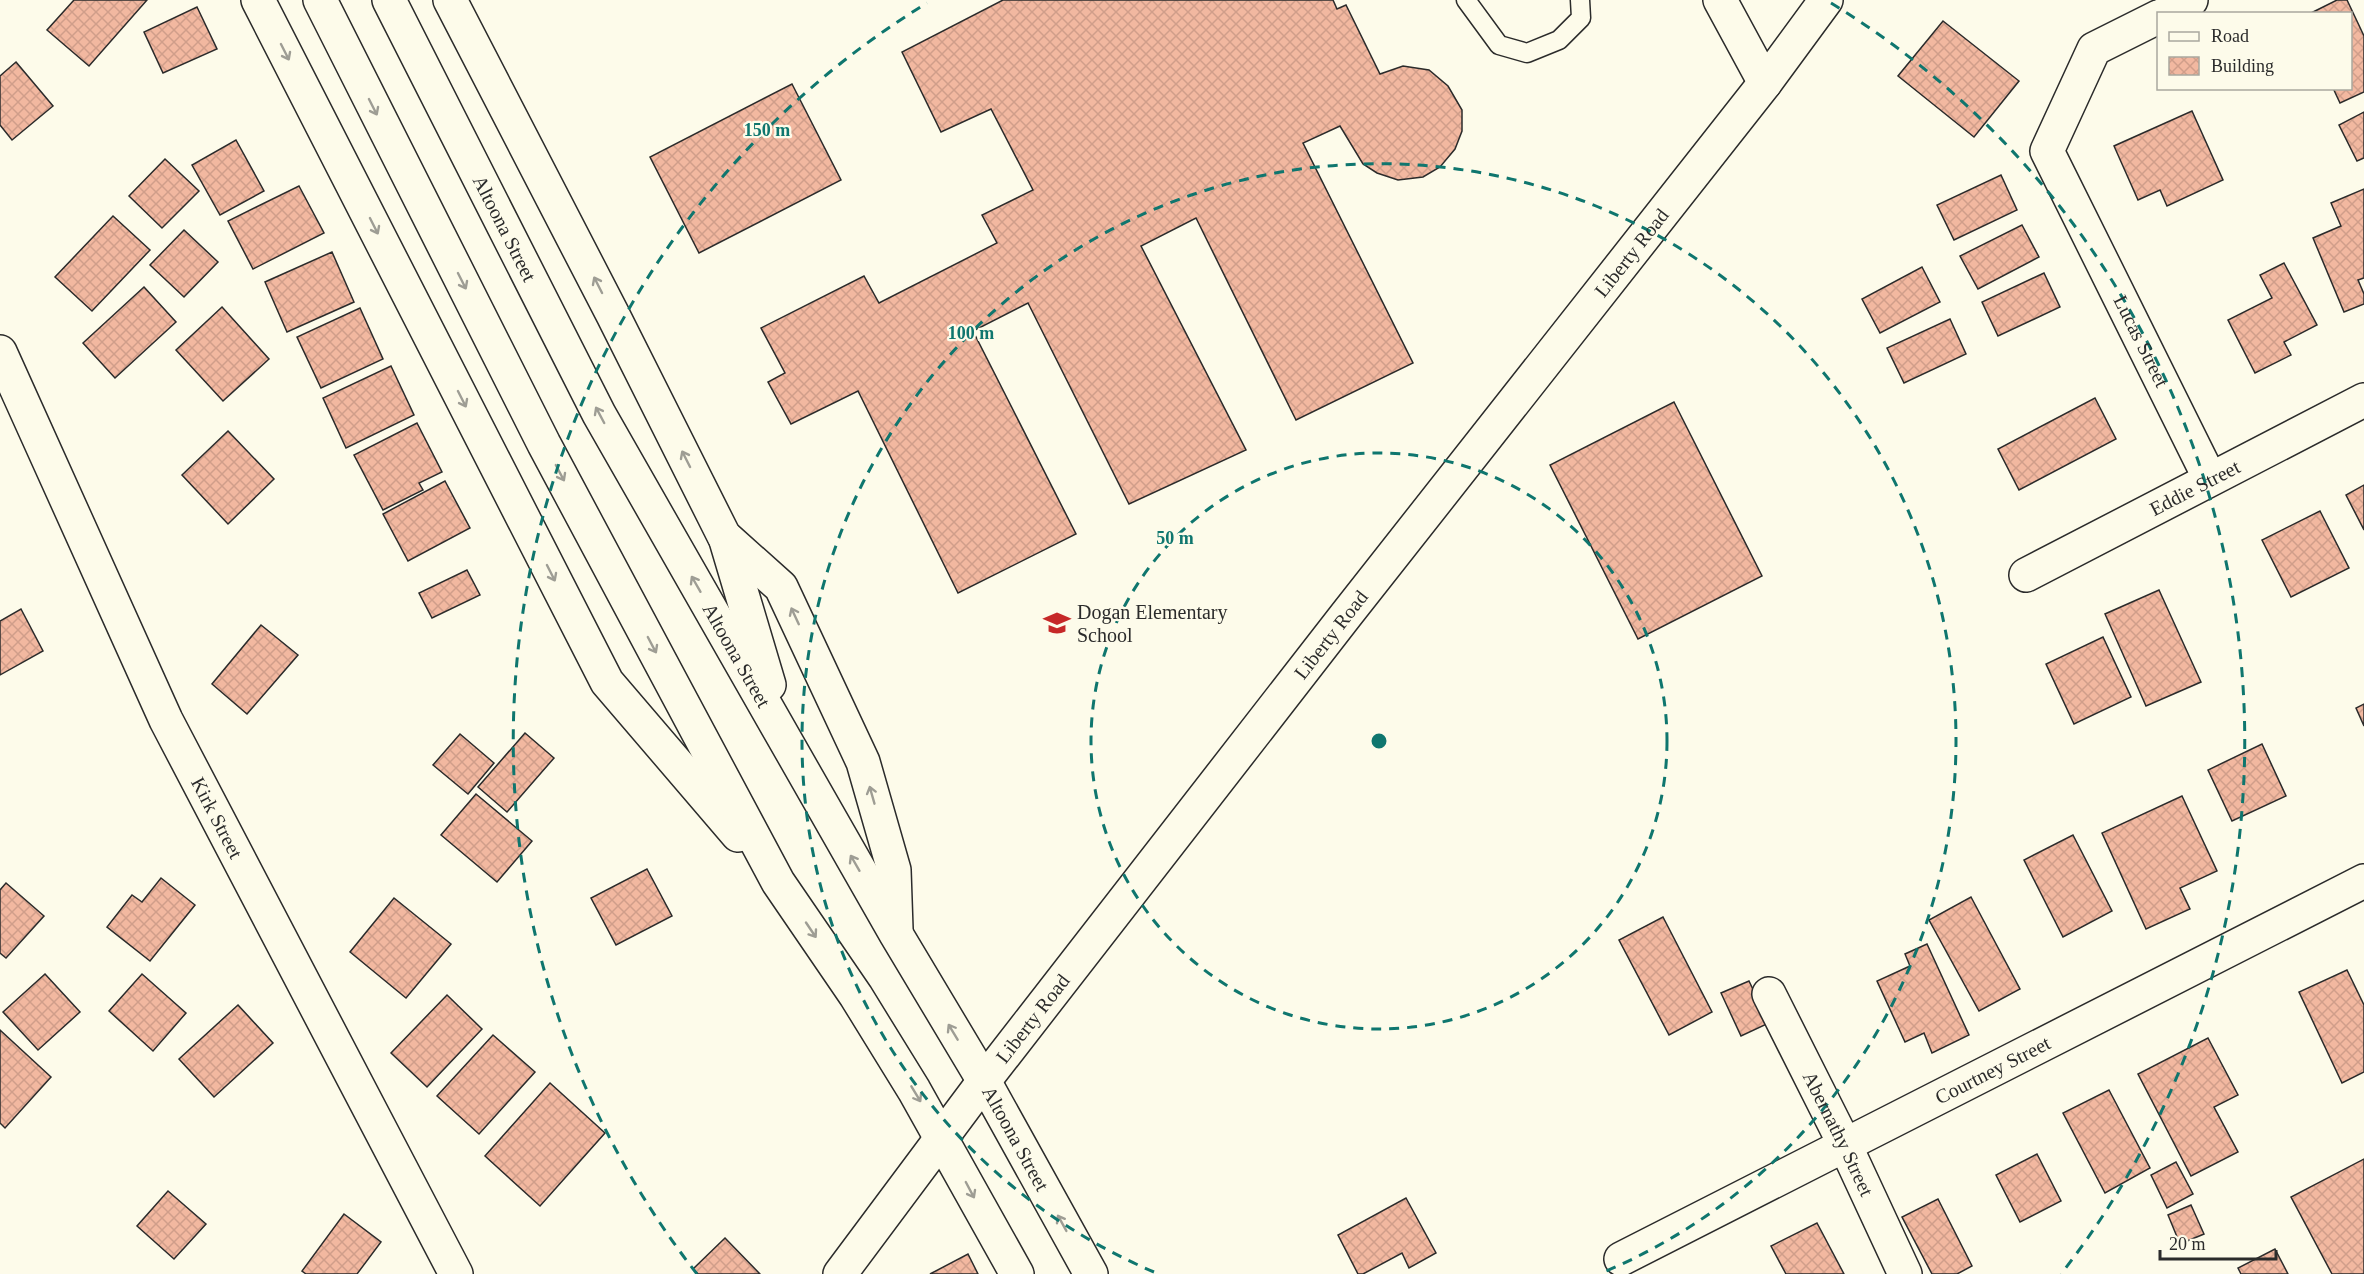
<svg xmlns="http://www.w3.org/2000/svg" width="2364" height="1274" font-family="Georgia,serif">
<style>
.building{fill:url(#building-cross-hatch);stroke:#2b2b2b;stroke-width:1.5}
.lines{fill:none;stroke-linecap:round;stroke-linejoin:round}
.lane-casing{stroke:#2b2b2b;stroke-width:21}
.street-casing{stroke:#2b2b2b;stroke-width:36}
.secondary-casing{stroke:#2b2b2b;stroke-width:36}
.lane{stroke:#fdfbea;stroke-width:18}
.street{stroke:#fdfbea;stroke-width:33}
.secondary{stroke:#fdfbea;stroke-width:33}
.oneway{stroke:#9e9d94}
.ring{fill:none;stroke:#0f766e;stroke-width:3;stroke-dasharray:10 8}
.labels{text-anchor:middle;stroke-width:4.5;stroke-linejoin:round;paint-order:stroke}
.street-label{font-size:20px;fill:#2b2b2b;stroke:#fdfbea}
.poi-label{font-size:20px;fill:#2b2b2b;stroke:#fdfbea;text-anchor:start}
.centre{fill:#0f766e;stroke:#fdfbea;stroke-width:3}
.ring-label{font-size:18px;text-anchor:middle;font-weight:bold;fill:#0f766e;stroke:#fdfbea;stroke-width:4.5;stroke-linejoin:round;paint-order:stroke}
</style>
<defs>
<pattern id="building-cross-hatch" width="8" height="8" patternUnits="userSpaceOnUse" patternTransform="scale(1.5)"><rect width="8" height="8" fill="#f2b8a0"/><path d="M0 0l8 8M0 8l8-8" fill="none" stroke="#d09e8a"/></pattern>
</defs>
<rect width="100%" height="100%" fill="#fdfbea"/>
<g class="building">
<polygon points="74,0 147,0 89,66 47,30"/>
<polygon points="1003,0 1333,0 1337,9 1346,5 1380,74 1403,66 1429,70 1448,86 1462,110 1462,131 1455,149 1440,167 1423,177 1398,180 1377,173 1363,164 1340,126 1303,143 1413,363 1296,420 1196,218 1141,246 1246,450 1129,504 1028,303 973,331 1076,534 958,593 858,391 791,424 768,382 785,373 761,328 864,276 879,303 997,243 982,215 1033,190 991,109 941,132 902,52"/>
<polygon points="2337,0 2347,0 2364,36 2364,92 2340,103 2333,88 2350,88 2350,14 2309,14"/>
<polygon points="197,7 217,49 163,73 144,32"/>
<polygon points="1943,21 2019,81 1974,137 1898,76"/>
<polygon points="16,62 53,106 12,140 0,125 0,76"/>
<polygon points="792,84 841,180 699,253 650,157"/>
<polygon points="2192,111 2223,180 2167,206 2160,190 2138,200 2114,146"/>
<polygon points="2364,112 2364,158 2357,161 2339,125"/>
<polygon points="236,140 264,191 220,215 192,165"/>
<polygon points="165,159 199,191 162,228 129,196"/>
<polygon points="2001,175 2017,210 1954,240 1937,205"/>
<polygon points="299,186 324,233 253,269 228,221"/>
<polygon points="2364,189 2364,278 2358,280 2364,294 2364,304 2344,312 2313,238 2341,226 2331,203"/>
<polygon points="113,216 150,250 92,311 55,277"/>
<polygon points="2022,225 2039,257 1978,289 1960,256"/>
<polygon points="184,230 218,262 184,297 150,265"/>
<polygon points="332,252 354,302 287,332 265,282"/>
<polygon points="2284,263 2317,325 2284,342 2291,355 2255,373 2228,320 2272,298 2260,275"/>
<polygon points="1922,267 1940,302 1880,333 1862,299"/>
<polygon points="2044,273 2060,307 1998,336 1982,302"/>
<polygon points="144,287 176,322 115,378 83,343"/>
<polygon points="222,307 269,359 223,401 176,350"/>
<polygon points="360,308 383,359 321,388 297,337"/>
<polygon points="1950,319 1966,354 1904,383 1887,348"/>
<polygon points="391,366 414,415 346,448 323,398"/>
<polygon points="2095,398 2116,439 2019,490 1998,449"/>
<polygon points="1674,402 1762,576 1638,639 1550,465"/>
<polygon points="417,423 442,472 419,483 423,490 383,510 354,455"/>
<polygon points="228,431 274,479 228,524 182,475"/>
<polygon points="445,481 470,528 408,561 383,514"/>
<polygon points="2364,485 2364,530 2346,495"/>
<polygon points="2320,511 2349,568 2291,597 2262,540"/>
<polygon points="467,570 480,595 432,618 419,593"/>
<polygon points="2159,590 2201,682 2146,706 2105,614"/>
<polygon points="21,609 43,651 0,675 0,621"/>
<polygon points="261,625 298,655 247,714 212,684"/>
<polygon points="2103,637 2131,697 2074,724 2046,664"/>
<polygon points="2364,704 2364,726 2356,708"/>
<polygon points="525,733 554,758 507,812 478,787"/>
<polygon points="460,734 494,763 468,794 433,765"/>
<polygon points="2262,744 2286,796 2232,821 2208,770"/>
<polygon points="476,794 532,841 497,882 441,835"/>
<polygon points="2182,796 2217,871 2180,888 2190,909 2146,929 2102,833"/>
<polygon points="2073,835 2112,911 2063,937 2024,860"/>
<polygon points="647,869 672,916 616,945 591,898"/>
<polygon points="161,878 195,905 150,961 107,927 132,895 142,902"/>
<polygon points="6,883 44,916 6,958 0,953 0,890"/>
<polygon points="1971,897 2020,989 1979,1011 1929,920"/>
<polygon points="394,898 451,944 406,998 350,952"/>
<polygon points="1663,917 1712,1012 1669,1035 1619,940"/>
<polygon points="1927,944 1969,1035 1932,1053 1924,1033 1905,1042 1877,981 1910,966 1905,954"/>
<polygon points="2347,970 2364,1005 2364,1072 2342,1083 2299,992"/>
<polygon points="45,974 80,1012 38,1050 3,1012"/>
<polygon points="142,974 186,1013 153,1051 109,1011"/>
<polygon points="1749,981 1769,1023 1741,1036 1721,993"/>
<polygon points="447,995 482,1029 427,1087 391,1053"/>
<polygon points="238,1005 273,1043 214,1097 179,1059"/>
<polygon points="0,1030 51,1077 5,1128 0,1123"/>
<polygon points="493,1035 535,1072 479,1134 437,1096"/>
<polygon points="2208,1038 2238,1095 2214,1107 2238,1152 2191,1176 2138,1074"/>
<polygon points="550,1083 605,1133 540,1206 485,1156"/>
<polygon points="2109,1090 2150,1168 2105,1193 2063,1113"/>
<polygon points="2037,1154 2061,1201 2020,1222 1996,1175"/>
<polygon points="2364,1159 2364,1274 2332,1274 2291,1197"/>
<polygon points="2176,1162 2193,1194 2167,1208 2151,1175"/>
<polygon points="168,1191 206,1224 174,1259 137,1226"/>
<polygon points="1406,1198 1436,1253 1409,1268 1402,1253 1363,1274 1358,1274 1338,1235"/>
<polygon points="1938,1199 1972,1266 1957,1274 1932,1274 1902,1217"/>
<polygon points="2191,1205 2204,1234 2180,1244 2168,1215"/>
<polygon points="344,1214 381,1242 357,1274 306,1274 302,1271"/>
<polygon points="1817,1223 1844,1274 1786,1274 1771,1246"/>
<polygon points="725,1238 760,1274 698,1274 693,1269"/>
<polygon points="2275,1249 2288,1274 2241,1274 2238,1268"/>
<polygon points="968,1254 978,1274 930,1274"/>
</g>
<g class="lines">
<defs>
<polyline id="lane" points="1466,0 1499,45 1527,53 1559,40 1581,18 1580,0"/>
<g id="street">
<polyline points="1720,0 1765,83"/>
<polyline points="2165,14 2191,0"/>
<path id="s1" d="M2158 17 2094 49 2047 151 2210 479"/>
<path id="s2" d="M0 352 166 720 456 1274"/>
<path id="s3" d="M2026 575 2364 400"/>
<path id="s4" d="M1769 994 1845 1145 1905 1274"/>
<path id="s5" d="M1621 1259 2364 881"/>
</g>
<g id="secondary">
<polyline points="258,0 607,682 738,835"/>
<polyline points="320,0 544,444 778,882 856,996 914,1090 1017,1274"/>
<path id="s6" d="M389 0 599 414 896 934 984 1081 1091 1274"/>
<polyline points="450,0 613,315 724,536 781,587 863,762 894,870 896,929"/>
<polyline points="725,537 769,685"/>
<path id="s7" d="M840 1274 984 1081 1346 615 1765 83 1826 0"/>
</g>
</defs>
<use href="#lane" class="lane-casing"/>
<use href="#street" class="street-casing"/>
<use href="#secondary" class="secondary-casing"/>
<use href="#lane" class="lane"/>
<use href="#street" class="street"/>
<use href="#secondary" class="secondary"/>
</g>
<defs><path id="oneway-shaft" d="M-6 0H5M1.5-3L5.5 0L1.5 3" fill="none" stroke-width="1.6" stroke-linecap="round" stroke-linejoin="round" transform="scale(1.5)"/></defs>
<g class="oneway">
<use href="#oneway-shaft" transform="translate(285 52) rotate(63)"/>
<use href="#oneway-shaft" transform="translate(373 107) rotate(63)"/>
<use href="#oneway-shaft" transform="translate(374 226) rotate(63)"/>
<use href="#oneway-shaft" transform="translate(462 281) rotate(63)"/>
<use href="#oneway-shaft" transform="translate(598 285) rotate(-117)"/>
<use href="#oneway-shaft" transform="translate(462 399) rotate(63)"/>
<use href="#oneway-shaft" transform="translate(600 415) rotate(-118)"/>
<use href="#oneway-shaft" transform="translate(686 459) rotate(-117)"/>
<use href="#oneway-shaft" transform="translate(560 473) rotate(62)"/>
<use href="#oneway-shaft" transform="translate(551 573) rotate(63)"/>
<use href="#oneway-shaft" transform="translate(696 584) rotate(-120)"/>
<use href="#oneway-shaft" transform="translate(795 616) rotate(-115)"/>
<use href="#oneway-shaft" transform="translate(652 645) rotate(62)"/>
<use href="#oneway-shaft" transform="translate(872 795) rotate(-106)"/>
<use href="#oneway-shaft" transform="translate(855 863) rotate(-120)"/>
<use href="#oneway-shaft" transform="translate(811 930) rotate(56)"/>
<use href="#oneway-shaft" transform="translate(953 1032) rotate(-121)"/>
<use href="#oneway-shaft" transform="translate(916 1094) rotate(59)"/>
<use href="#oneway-shaft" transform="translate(970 1190) rotate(62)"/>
<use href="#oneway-shaft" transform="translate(1062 1223) rotate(-119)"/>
</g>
<g class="ring">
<circle cx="1379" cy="741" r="288"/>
<path d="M1154 1272A577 577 0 1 1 1604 1272"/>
<path d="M697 1274A865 865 0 0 1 927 3M1831 3A865 865 0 0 1 2061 1274"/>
</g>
<defs>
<symbol id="school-bare" viewBox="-9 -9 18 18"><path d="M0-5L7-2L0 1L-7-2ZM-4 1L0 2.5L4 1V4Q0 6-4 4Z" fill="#c62828" stroke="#fdfbea" stroke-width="2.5" paint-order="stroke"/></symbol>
</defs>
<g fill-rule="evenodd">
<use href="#school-bare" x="1038" y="604" width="38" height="38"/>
</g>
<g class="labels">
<g class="street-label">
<text dy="7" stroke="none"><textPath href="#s6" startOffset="256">Altoona Street</textPath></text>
<text dy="7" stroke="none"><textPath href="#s7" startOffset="1292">Liberty Road</textPath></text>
<text dy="7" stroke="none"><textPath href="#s1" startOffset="396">Lucas Street</textPath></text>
<text dy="7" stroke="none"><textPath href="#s3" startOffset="190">Eddie Street</textPath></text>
<text dy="7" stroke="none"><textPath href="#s7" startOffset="806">Liberty Road</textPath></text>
<text dy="7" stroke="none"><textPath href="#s6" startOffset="742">Altoona Street</textPath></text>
<text dy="7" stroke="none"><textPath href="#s2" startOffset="514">Kirk Street</textPath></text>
<text dy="7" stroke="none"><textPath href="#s7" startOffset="320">Liberty Road</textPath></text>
<text dy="7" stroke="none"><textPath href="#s5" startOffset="417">Courtney Street</textPath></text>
<text dy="7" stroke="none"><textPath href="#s4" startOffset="156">Abernathy Street</textPath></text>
<text dy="7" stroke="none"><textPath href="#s6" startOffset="1300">Altoona Street</textPath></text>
</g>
<g class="poi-label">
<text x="1077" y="619">Dogan Elementary<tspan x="1077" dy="23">School</tspan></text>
</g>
</g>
<circle cx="1379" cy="741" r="9" class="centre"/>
<g class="ring-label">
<text x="767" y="136">150 m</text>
<text x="971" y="339">100 m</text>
<text x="1175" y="544">50 m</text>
</g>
<rect x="2157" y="12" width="195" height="78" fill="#fdfbea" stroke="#a9a89e" stroke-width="1.5"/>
<rect x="2169" y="32" width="30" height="9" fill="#fdfbea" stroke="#a9a89e" stroke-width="1.5"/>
<text x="2211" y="42" font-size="18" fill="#2b2b2b">Road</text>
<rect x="2169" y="57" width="30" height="18" fill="url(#building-cross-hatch)" stroke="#a9a89e" stroke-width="1.5"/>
<text x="2211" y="72" font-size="18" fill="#2b2b2b">Building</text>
<path d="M2160 1250v9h116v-9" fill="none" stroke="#2b2b2b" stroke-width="3"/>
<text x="2169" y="1250" font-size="18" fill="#2b2b2b" stroke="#fdfbea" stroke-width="4.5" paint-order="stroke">20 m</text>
</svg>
